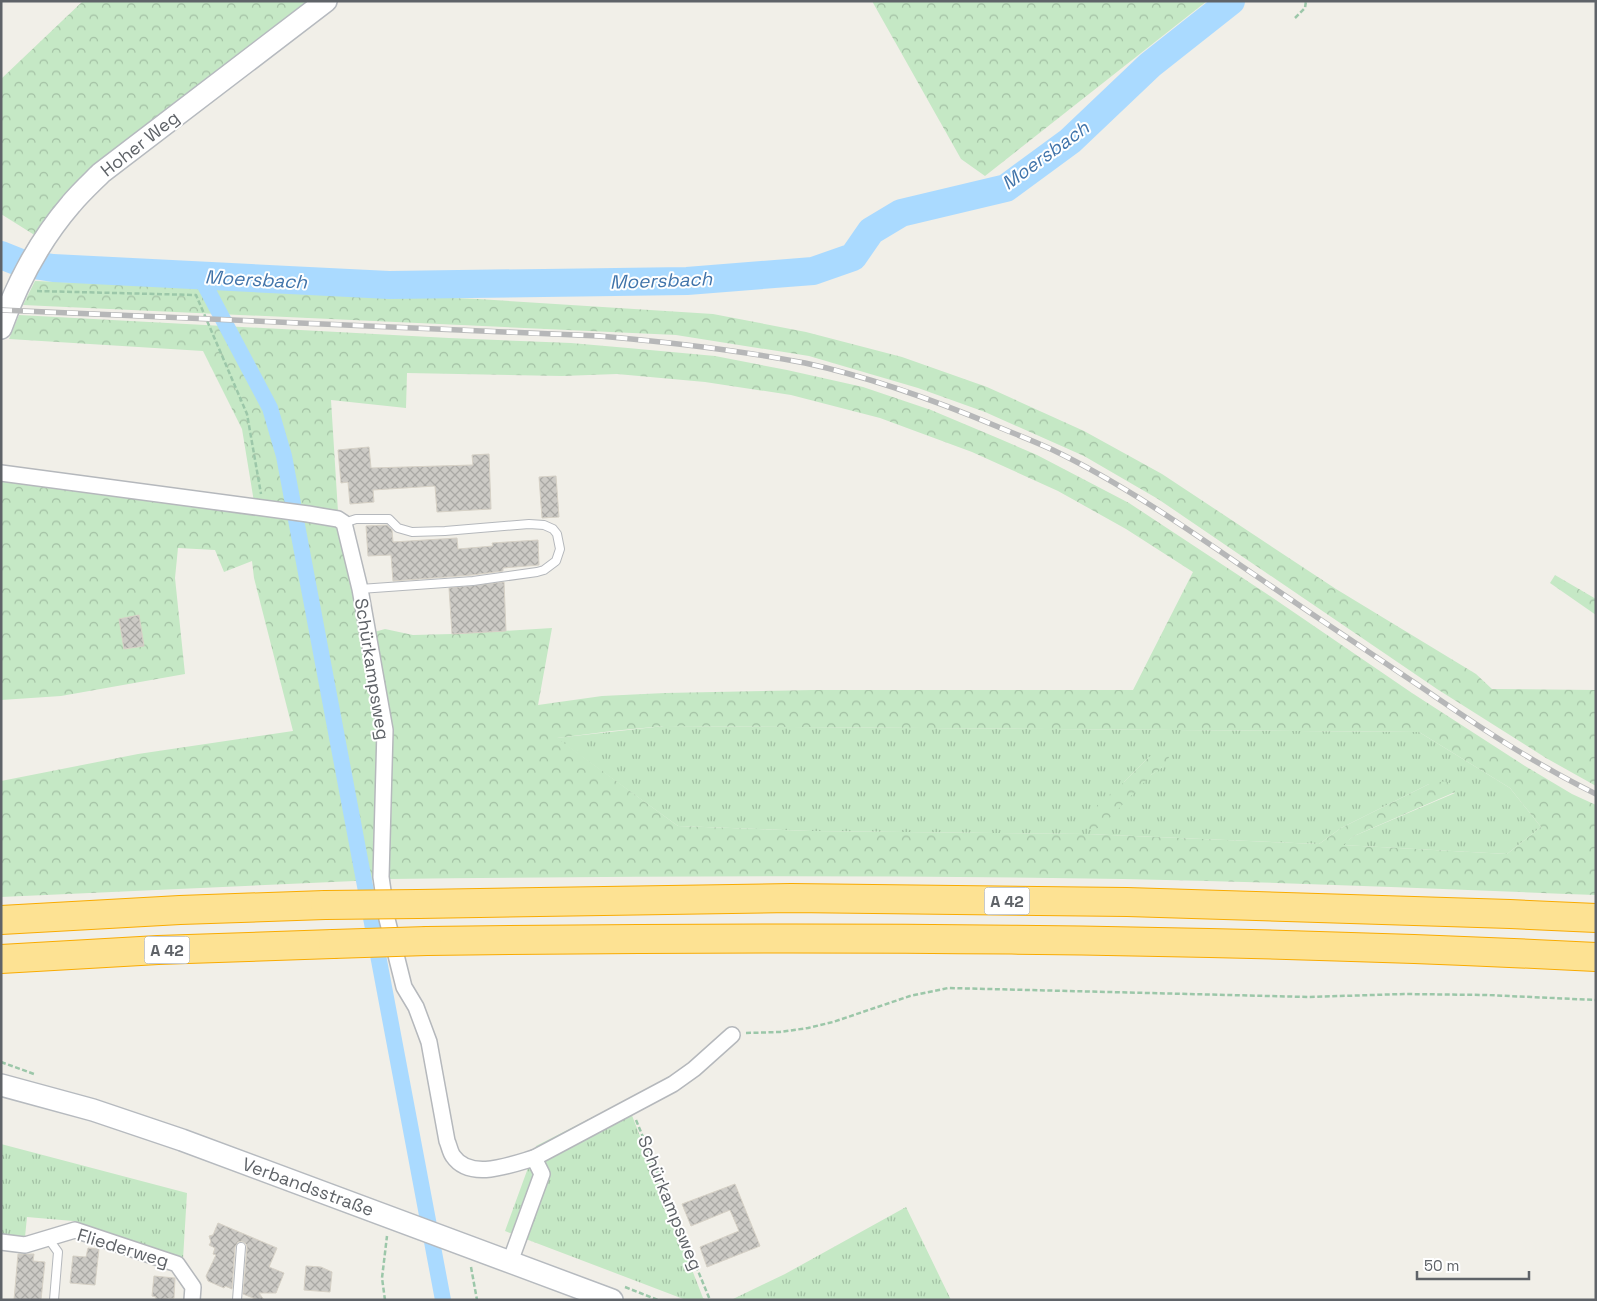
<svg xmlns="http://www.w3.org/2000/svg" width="1597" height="1301" font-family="'Space Grotesk',sans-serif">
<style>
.grass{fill:url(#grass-tufts);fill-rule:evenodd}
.forest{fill:url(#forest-crowns);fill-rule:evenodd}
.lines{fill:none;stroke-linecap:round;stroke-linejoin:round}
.canal{stroke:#aadaff;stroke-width:16}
.river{stroke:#aadaff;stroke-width:28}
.building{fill:url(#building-cross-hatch);stroke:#d6d1c6}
.service-casing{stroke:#b5b8bc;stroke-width:10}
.minor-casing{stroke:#b5b8bc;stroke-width:18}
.secondary-casing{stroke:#b6babf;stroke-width:24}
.motorway-casing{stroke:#f9ab00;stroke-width:30}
.path{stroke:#9cc7a9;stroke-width:2.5;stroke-dasharray:5 2.5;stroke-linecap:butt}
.service{stroke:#fff;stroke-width:8}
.minor{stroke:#fff;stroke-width:15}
.secondary{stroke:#fff;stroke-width:21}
.motorway{stroke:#fde293;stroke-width:28}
.rail-casing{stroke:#b6b7b8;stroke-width:5.5}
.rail{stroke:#fff;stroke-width:4;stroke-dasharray:11;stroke-linecap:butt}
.motorway-bridge-casing{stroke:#f9ab00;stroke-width:30;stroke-linecap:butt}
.motorway-bridge{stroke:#fde293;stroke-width:28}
.labels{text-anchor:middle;stroke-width:4;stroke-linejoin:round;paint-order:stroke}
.shield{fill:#fff;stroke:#8f9295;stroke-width:1}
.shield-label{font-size:16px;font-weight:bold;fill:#5f6368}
.street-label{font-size:18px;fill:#5f6368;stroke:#fff}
.water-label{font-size:19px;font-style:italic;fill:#4174aa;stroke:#fff}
</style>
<defs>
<pattern id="grass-tufts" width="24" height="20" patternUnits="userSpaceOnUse" patternTransform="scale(1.25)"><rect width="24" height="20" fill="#c5e8c5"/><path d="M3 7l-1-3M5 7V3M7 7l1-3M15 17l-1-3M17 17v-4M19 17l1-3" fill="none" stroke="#a3c0a4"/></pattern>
<pattern id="forest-crowns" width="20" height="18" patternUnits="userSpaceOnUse" patternTransform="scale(1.25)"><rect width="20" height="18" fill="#c5e8c5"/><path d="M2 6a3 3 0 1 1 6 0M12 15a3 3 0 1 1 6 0" fill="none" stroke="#a3c0a4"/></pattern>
<pattern id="building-cross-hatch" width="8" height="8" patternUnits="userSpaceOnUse" patternTransform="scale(1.25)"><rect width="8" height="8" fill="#cccac5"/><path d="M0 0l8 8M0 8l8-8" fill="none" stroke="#a9a8a4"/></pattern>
</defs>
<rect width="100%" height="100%" fill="#f1efe8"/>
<g class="grass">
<path d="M664 726 1419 732 1510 788 1541 827 1507 854 1342 845 1354 836 1455 793 1429 784 1341 828 1319 844 1087 834 811 831 678 826 556 738ZM1149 757 1165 765 1151 775 1124 782Z"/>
<polygon points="626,1100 703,1298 707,1300 686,1300 505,1231 536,1146"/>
<polygon points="1,1144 187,1193 183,1259 73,1221 27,1217 25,1237 1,1234"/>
<polygon points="906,1207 951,1300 731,1300 785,1274"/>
</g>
<g class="forest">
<polygon points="83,1 326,1 101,173 44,241 1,214 1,79"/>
<polygon points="872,1 1207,1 985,176 961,159"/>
<polygon points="35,281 478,299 713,314 806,332 902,357 987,387 1084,431 1162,474 1336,589 1476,674 1492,689 1596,690 1596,786 1546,758 1437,689 1158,499 1084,456 985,412 918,388 809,356 676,335 23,305"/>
<path d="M19 315 449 338 571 343 628 348 715 356 787 370 863 387 931 410 1000 439 1037 455 1129 503 1270 596 1412 693 1525 766 1572 794 1596 805V895C1438 889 1281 882 1123 879 878 875 633 876 389 879L392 793 391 729 374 632 385 629 413 635 452 634 552 628 538 705 602 696 665 693 812 690H1133L1193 572 1126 529 1058 491 972 452 880 418 791 395 705 382 617 374 562 376 407 373 406 408 331 400 338 512 254 502 242 429 203 351 9 339ZM664 726 1419 732 1510 788 1541 827 1507 854 1343 845 1354 836 1455 792 1453 785 1446 781 1429 784 1341 828 1319 844 1087 834 811 831 678 826 557 738 612 731Z"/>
<polygon points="1,479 337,525 356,600 380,731 377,880 1,897 1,781 138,754 293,731 254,578 252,561 224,572 215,550 178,548 175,578 185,674 61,696 1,700"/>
<polygon points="1555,575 1596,599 1596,615 1550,583"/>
<polygon points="1158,751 1165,753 1169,757 1166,765 1151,775 1103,825 1096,829 1089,829 1086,822 1092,810 1124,782 1149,757"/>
</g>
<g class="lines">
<polyline class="canal" points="200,276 270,408 284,456 443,1300"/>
<polyline class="river" points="1,255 21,263 53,268 389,285 687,281 813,271 853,257 871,231 901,213 1006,188 1070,141 1150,65 1231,1"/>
</g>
<g class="building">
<polygon points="369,447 371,468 473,465 472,455 489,454 491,509 437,512 435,486 373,490 374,502 350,504 348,482 341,483 338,450"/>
<polygon points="556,476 559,517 542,518 539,477"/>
<polygon points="387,525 392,530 393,542 457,538 458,549 493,546 492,543 538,540 539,565 503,568 503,571 472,575 393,581 391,555 368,556 366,526"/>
<polygon points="504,582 506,631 452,634 449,588"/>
<polygon points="139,615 144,646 124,649 119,619"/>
<polygon points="735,1184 760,1246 707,1267 700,1247 739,1231 730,1210 691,1226 682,1204"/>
<polygon points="218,1223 277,1248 269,1267 284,1273 276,1293 259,1293 264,1300 258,1300 243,1294 247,1247 246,1244 242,1241 238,1242 235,1247 232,1289 225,1286 224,1288 208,1281 206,1276 216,1255 213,1254 215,1248 209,1245 211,1242 209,1236 213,1235"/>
<polygon points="88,1248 99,1249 95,1285 70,1283 73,1256 86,1257"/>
<polygon points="18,1254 34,1254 33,1261 45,1262 41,1300 14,1300"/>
<polygon points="306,1266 321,1267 332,1272 330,1292 304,1290"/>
<polygon points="154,1276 175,1278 174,1298 156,1300 156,1297 152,1296"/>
</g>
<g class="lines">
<defs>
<g id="service">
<polyline points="344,523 356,519 389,519 398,528 412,532 445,531 529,524 544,525 553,529 557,534 560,549 556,561 544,570 537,572 473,581 360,589"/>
<polyline points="48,1238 58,1252 54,1300"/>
<polyline points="237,1300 241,1247"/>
</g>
<g id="minor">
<path d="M1 473 308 514 338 519 344 523 360 589 385 730 381 877 387 919 404 987 416 1007 429 1042 447 1141C449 1145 450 1152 453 1156 470 1181 510 1165 534 1158L542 1174 510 1262"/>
<polyline points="534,1158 673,1084 694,1069 732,1035"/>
<polyline points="1,1242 25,1245 75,1230 177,1264 193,1287 192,1300"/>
</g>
<g id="secondary">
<path d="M1 328C17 283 40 240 71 204 80 193 91 183 101 173L326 1"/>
<polyline points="1,1085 93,1110 182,1140 612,1300"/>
</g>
<g id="motorway">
<polyline points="418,904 791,898 1127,902 1510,914 1596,918"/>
<polyline points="1,920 180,910 325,905"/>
<path d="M427 941C817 936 1206 937 1596 957"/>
<polyline points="1,959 158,950 333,944"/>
</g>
</defs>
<use href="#service" class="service-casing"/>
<use href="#minor" class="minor-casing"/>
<use href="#secondary" class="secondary-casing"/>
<use href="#motorway" class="motorway-casing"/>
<g class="path">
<polyline points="1295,18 1305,8 1306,1"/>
<polyline points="37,291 196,295 247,414 261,494"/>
<polyline points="746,1033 780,1032 808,1028 833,1022 910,996 948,988 1309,997 1404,994 1487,995 1596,1000"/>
<polyline points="1,1062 34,1074"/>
<polyline points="636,1120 710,1300"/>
<polyline points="471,1267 477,1300"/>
<polyline points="625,1287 658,1300"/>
<polyline points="385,1300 382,1278 387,1236"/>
</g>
<use href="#service" class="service"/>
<use href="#minor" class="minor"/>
<use href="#secondary" class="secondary"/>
<use href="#motorway" class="motorway"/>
<defs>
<path id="rail" d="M1 310 599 336C668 342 737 350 805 363 870 377 934 400 996 426 1015 434 1034 441 1053 450 1119 482 1182 525 1243 567 1303 608 1364 649 1424 689 1479 727 1535 764 1596 794"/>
</defs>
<use href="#rail" class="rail-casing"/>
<use href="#rail" class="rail"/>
<defs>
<g id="motorway-bridge">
<polyline points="325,905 418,904"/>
<polyline points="333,944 427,941"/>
</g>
</defs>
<use href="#motorway-bridge" class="motorway-bridge-casing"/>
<use href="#motorway-bridge" class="motorway-bridge"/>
</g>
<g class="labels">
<g class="shield">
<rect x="984.5" y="887.5" width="45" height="27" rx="4"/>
<rect x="144.5" y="936.5" width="45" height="27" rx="4"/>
</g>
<g class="shield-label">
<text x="1007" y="907">A 42</text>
<text x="167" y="956">A 42</text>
</g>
<g class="street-label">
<text transform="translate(140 144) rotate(-38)" y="6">Hoher Weg</text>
<text transform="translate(372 669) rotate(81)" y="6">Schürkampsweg</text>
<text transform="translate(308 1187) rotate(20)" y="6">Verbandsstraße</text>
<text transform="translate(670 1203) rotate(68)" y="6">Schürkampsweg</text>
<text transform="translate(123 1248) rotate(17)" y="6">Fliederweg</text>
</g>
<g class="water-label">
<text transform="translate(1045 155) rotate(-36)" y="7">Moersbach</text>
<text transform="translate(256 279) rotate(3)" y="7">Moersbach</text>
<text transform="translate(661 280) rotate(-2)" y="7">Moersbach</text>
</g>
</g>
<rect width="1597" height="1301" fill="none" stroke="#5f6368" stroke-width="5"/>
<path d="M1417 1271v8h112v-8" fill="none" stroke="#5f6368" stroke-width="2.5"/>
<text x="1424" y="1271" font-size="15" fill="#5f6368" stroke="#ffffff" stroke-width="4" paint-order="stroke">50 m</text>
</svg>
